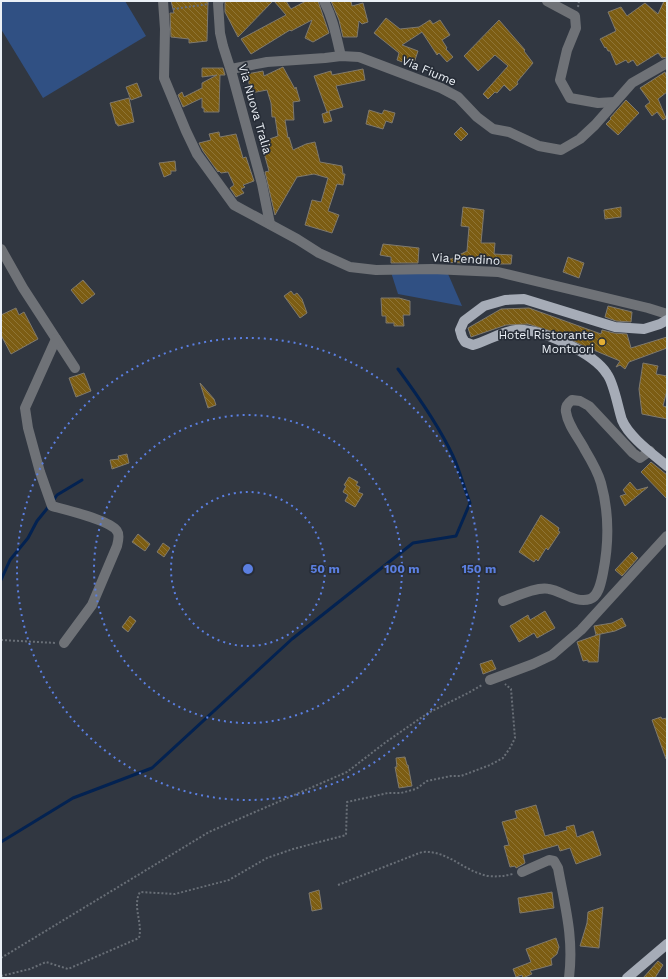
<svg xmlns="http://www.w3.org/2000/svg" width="668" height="979" font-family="'Work Sans',sans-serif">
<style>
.green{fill:#305083}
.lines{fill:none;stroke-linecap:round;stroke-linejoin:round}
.stream{stroke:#032251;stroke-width:3}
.building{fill:url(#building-back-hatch);stroke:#7f796d}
.path{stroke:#696f77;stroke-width:2;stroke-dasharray:2 2;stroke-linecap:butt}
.minor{stroke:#6f7277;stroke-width:10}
.major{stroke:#a6acb7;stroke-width:10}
.ring{fill:none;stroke:#5b7fe1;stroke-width:2;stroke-dasharray:2 4}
.poi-dot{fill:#e3ae34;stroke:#272d37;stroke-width:1.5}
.labels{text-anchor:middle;stroke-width:3.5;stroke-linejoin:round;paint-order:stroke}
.street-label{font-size:12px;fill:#ebf0f6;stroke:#272d37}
.poi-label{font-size:12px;fill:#ebf0f6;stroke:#272d37;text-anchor:end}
.centre{fill:#5b7fe1;stroke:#272d37;stroke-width:2}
.ring-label{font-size:12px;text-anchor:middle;font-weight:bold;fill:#5b7fe1;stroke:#272d37;stroke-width:3.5;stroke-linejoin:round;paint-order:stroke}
</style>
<defs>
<pattern id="building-back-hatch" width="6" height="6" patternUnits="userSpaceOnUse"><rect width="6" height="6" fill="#7c5d13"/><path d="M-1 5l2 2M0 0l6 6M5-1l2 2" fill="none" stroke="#8f7536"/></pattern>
</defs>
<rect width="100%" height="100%" fill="#313741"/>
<g class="green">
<polygon points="1,1 125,1 146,36 43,98 1,29"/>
<polygon points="389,266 445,267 462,306 398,294"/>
</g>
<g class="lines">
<g class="stream">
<polyline points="53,501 57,495 82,480"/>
<polyline points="1,580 10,560 28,538 37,521 50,505"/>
<path d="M1 842 73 798 152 768 292 639 413 543 456 536 470 503C464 488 460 471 453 456 439 426 418 396 398 369"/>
</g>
</g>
<g class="building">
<polygon points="171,1 208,1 207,41 189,43 189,39 171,37 170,13 174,13"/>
<polygon points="225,1 273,1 238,37 225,12"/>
<polygon points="274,1 286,1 291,9 306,1 318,1 329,33 313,42 305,38 312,20 291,31 290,30 251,54 241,39 286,15"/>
<polygon points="331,1 351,1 352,6 363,3 368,22 362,24 359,21 357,37 343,37 339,20"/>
<polygon points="664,1 667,1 667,57 662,58 658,53 637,66 633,60 628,63 626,60 616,65 610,51 608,51 606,47 605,48 600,39 616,31 608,12 621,7 627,16 645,3 658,14"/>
<polygon points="386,18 400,29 419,27 430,20 433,24 440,20 450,35 442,40 447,48 446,49 453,57 447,62 439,53 437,55 422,32 402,45 418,51 413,66 397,60 399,53 374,33"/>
<polygon points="499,20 525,50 524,51 533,63 517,82 518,84 510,91 504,85 497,93 495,92 488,99 483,94 508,66 495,55 478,71 464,56"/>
<polygon points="283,67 295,89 296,87 300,101 293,102 294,120 285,120 288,138 289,137 293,150 306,144 315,142 320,162 342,166 343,174 345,174 343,185 337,184 328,211 339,215 332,233 305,225 312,200 321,202 328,178 314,174 297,177 275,215 265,172 269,171 261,142 278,136 275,117 272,117 271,103 267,90 251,93 247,74 263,71 264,76"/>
<polygon points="202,68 223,68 225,75 220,75 219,112 204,112 204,108 202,108 202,98 183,107 178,95 182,92 184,97 202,88 202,83 217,75 202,77"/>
<polygon points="363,69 365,80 336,86 343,107 329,111 332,121 324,123 322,114 328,112 327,112 314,76 331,71 332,75"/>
<polygon points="665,72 667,78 667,92 658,99 666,118 663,120 657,112 652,116 645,106 650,102 640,88"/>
<polygon points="137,83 142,96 131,100 126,87"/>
<polygon points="129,98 134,122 118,126 117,124 116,124 110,103"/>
<polygon points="626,100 639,113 618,135 606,124 611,119 610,118"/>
<polygon points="369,110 382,114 384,110 395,113 392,123 386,121 383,129 366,124"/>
<polygon points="461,127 468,134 461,141 454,134"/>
<polygon points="219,132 220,137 236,134 243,158 246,157 254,181 243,185 245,187 241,189 244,193 236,197 230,188 234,185 228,172 221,173 219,171 218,172 203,151 199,143 211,140 209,134"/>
<polygon points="175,161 176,171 171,171 171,174 164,177 159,163"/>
<polygon points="463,207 484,210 481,243 495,243 494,254 512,255 511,264 500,264 500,265 443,262 445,261 446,258 451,259 467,251 469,227 461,226"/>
<polygon points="621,207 621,217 605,219 604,210"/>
<polygon points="383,244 419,248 418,263 391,263 391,257 380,255"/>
<polygon points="568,257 584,263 579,278 563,272"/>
<polygon points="83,280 95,294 82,304 71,290"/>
<polygon points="291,291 294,295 297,293 302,299 307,313 300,318 284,296"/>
<polygon points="381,298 399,298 410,301 410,315 403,315 404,326 394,326 394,323 386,323 386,316 382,316"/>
<polygon points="608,306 632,312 631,322 616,321 605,317"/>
<polygon points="16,308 19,315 24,312 38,339 11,354 1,335 1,315"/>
<polygon points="529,308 601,334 602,330 614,333 627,334 631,348 667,337 667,348 629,362 625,369 620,365 616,367 620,361 584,346 554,332 528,324 506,325 471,337 468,328 501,309"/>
<polygon points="643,363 658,366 656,374 667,376 667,390 663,406 667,407 667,419 642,414 639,389"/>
<polygon points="84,373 91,391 76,397 69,378"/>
<polygon points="200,383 214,399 216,405 208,408"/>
<polygon points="127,454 129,463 112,469 110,460 119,459 118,456"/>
<polygon points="651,462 667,475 667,499 641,472"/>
<polygon points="349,477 358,482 356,485 360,487 358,492 363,494 355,507 345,501 348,495 343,492 346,486 344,485"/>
<polygon points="630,482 637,490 648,487 625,506 620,496 626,494 623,490"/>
<polygon points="541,515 559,528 558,531 560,532 548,550 546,548 538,561 536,559 534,562 519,552"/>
<polygon points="138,534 150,544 145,551 132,542"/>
<polygon points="163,543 170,548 164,557 157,552"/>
<polygon points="632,552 638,558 622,576 615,570"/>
<polygon points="545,611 555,628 537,638 534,633 519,642 510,626 528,615 530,620"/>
<polygon points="130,616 136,621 128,632 122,627"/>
<polygon points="622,618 626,626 615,631 596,635 594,626 612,623"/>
<polygon points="600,634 598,662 588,662 588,660 583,661 577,642"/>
<polygon points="492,660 496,669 483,674 480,664"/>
<polygon points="661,717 662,719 667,718 667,759 666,759 652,720"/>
<polygon points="405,757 407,765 408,765 412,786 399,788 395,767 397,767 396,758"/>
<polygon points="536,805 545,836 567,830 566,827 574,825 577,837 593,831 601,855 576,864 570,848 560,851 558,845 523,855 525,863 518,867 516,868 515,866 510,867 504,846 509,845 502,822 517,818 515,811"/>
<polygon points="319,890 322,909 312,911 309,893"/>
<polygon points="552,892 554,908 520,913 518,898"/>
<polygon points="603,907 599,948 580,946 587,923 588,912"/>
<polygon points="556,938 559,947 557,954 551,959 552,965 530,971 532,974 523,978 522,975 516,977 513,969 531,962 526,949"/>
<polygon points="658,961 663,965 655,978 643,978"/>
</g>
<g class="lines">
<g class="path">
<polyline points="578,7 579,1"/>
<polyline points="173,9 209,4"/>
<polyline points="1,640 56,643"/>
<path d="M338 885 422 852C448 850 463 871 488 876 497 877 504 876 513 874"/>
<polyline points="1,958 209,832 347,772 386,742 428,713 468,693 482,685"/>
<path d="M1 976 30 969 46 962 68 969 139 938C143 923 132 906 140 892L175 894 229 880 267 858 293 849 346 835 347 802 388 793H401L416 789 427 781 451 776H461L490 765 503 758 510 748 515 738 511 689 505 684"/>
</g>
<g class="minor">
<polyline points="163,1 165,29 164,78 186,131 197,154 234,205 297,239 319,253 350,267 376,270 432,269 498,272 648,308 667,314"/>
<polyline points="219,1 218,3 220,33 223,46 232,74 262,184 270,224"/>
<path d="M324 1C334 21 336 36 341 56"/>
<polyline points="547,1 575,16 576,28 567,50 560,80 570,98 598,103 615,102"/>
<polyline points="231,69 267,62 325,58 341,56 359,57 441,88 458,97 477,117 493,129 509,132 539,146 561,150 580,139 595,125 632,83 667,63"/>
<polyline points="1,249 23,288 75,368"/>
<path d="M56 339 25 408 28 428 40 472 52 506C66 510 110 520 117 531 120 535 118 542 117 546L92 605 64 643"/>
<path d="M503 601C515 597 537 586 549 589 562 591 576 604 590 599 599 596 601 582 603 573 609 543 609 512 601 483 598 472 591 460 585 450 579 438 568 426 566 412 565 407 568 403 572 400L580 401 589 406 633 453 640 458 650 451"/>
<polyline points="490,680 533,664 552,655 581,630 667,536"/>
<path d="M522 872 549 860 554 861 558 868C565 907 574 937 569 978"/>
</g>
<g class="major">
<path d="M667 320 660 324 644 329 615 327 524 299 505 300 484 306 464 321 460 330 462 337 465 342 473 345C487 341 501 332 516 330 540 328 594 353 607 374 614 383 618 408 622 420 629 437 653 454 667 466"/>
<polyline points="627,978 667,944"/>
</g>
</g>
<g class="ring">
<circle cx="248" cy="569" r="77"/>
<circle cx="248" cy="569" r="154"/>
<circle cx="248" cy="569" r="231"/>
</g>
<circle class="poi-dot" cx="602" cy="342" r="4"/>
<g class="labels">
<g class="street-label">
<text transform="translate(429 71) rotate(23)" y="4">Via Fiume</text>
<text transform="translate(255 109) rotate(74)" y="4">Via Nuova Tralia</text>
<text transform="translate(466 259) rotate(3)" y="4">Via Pendino</text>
</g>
<g class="poi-label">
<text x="594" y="339">Hotel Ristorante<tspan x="594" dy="14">Montuori</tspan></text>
</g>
</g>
<circle cx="248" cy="569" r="6" class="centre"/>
<g class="ring-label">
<text x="325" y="573">50 m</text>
<text x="402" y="573">100 m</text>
<text x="479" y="573">150 m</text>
</g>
<rect width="668" height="979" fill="none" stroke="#ebf0f6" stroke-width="4"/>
</svg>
